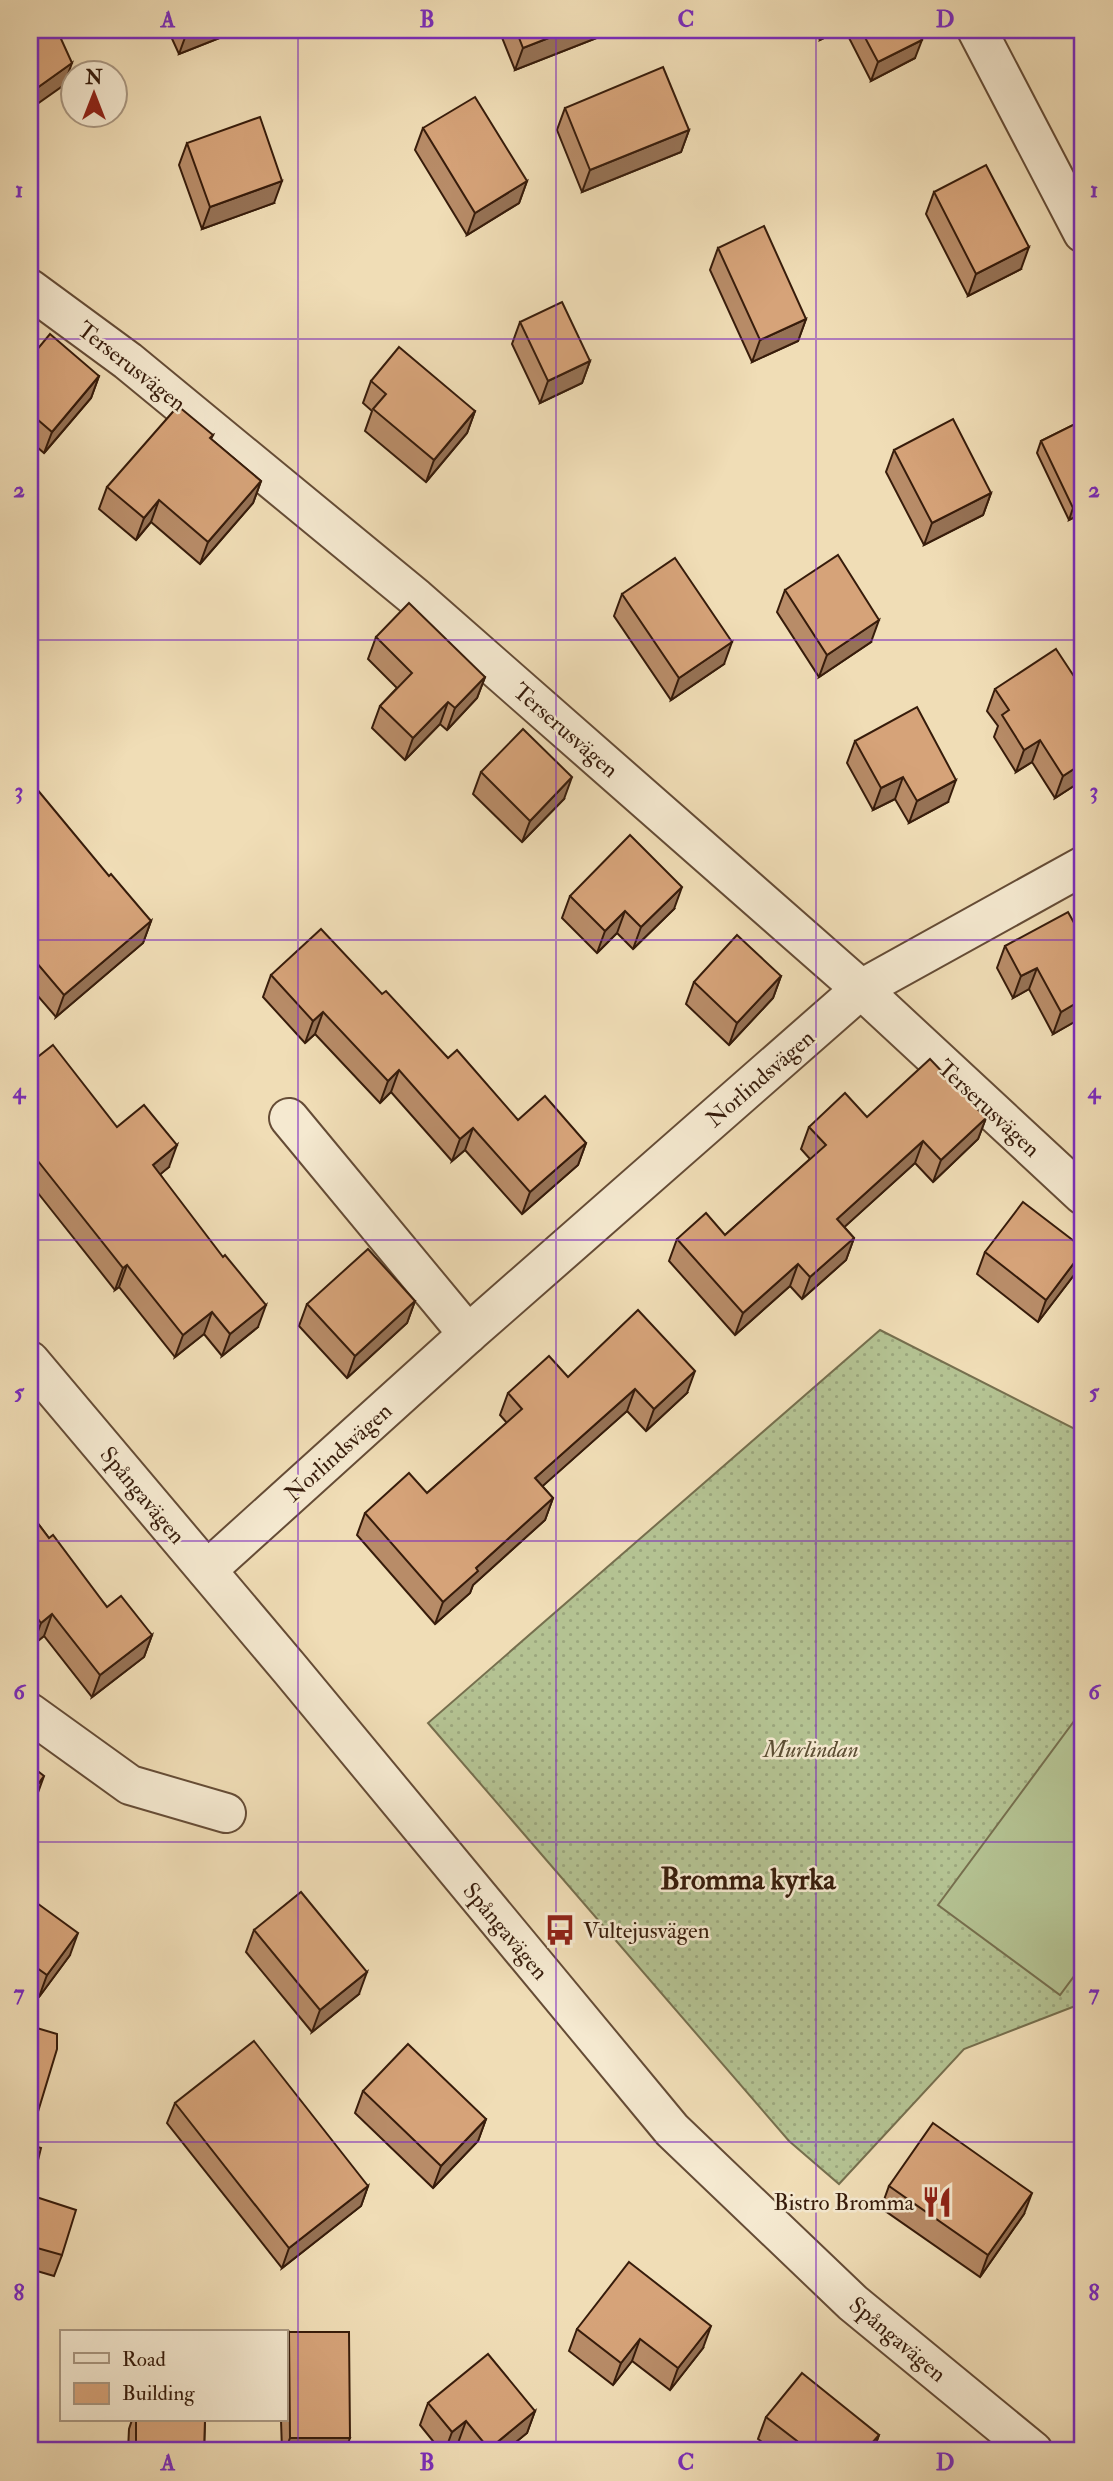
<svg xmlns="http://www.w3.org/2000/svg" width="1113" height="2481" font-family="'IM FELL Double Pica',serif">
<style>
.grass{fill:url(#grass-dots);stroke:#766f4e;stroke-width:2}
.garden{fill:#b4c292;stroke:#766f4e;stroke-width:2}
.lines{fill:none;stroke-linecap:round;stroke-linejoin:round}
.minor-casing{stroke:#654c36;stroke-width:42}
.tertiary-casing{stroke:#654c36;stroke-width:42}
.minor{stroke:#f5e9d0;stroke-width:38}
.tertiary{stroke:#f5e9d0;stroke-width:38}
.wall{fill:#b88c68;stroke:#371c0b;stroke-width:2}
.shaded-wall{fill:#967255;stroke:#371c0b;stroke-width:2}
.building{fill:#d6a379;stroke:#371c0b;stroke-width:2}
.grid{fill:none;stroke:#7b2cbf;stroke-width:2;stroke-opacity:0.55}
.labels{text-anchor:middle;stroke-width:5;stroke-linejoin:round;paint-order:stroke}
.street-label{font-size:23px;fill:#371c0b;stroke:#f5e9d0}
.park-label{font-size:23px;font-style:italic;fill:#5c4e34;stroke:#f5e9d0}
.poi-label{font-size:23px;fill:#371c0b;stroke:#f5e9d0;text-anchor:start}
.district-label{font-size:30px;font-weight:bold;fill:#371c0b;stroke:#f5e9d0}
.neatline{fill:none;stroke:#7b2cbf;stroke-width:2.5}
.grid-label{font-size:23px;text-anchor:middle;font-weight:bold;fill:#7b2cbf}
</style>
<defs>
<pattern id="grass-dots" width="8" height="8" patternUnits="userSpaceOnUse" patternTransform="scale(1.75)"><rect width="8" height="8" fill="#b4c292"/><path d="M2 2h.1M6 6h.1" fill="none" stroke="#9ba67d" stroke-width="1.8" stroke-linecap="round"/></pattern>
</defs>
<rect width="100%" height="100%" fill="#f0ddb6"/>
<filter id="stains"><feTurbulence type="fractalNoise" baseFrequency=".00286" numOctaves="4"/><feColorMatrix values="0 0 0 0 .2 0 0 0 0 .09 0 0 0 0 .02 0 0 0 .5 -.17"/></filter>
<radialGradient id="worn" r=".72"><stop offset=".6" stop-color="#630" stop-opacity="0"/><stop offset="1" stop-color="#630" stop-opacity=".3"/></radialGradient>
<polygon class="grass" points="880,1330 1083,1433 1083,2003 964,2049 839,2184 789,2141 428,1723"/>
<polygon class="garden" points="1083,1709 1083,1964 1060,1995 938,1905"/>
<g class="lines">
<defs>
<g id="minor">
<polyline points="977,30 1083,233"/>
<polyline points="30,289 128,361 416,598 861,989 1083,1195"/>
<polyline points="289,1118 468,1334"/>
<polyline points="207,1570 468,1334 861,989 1083,866"/>
<polyline points="30,1713 130,1785 226,1813"/>
</g>
<polyline id="tertiary" points="30,1361 290,1669 672,2130 853,2303 1033,2451"/>
</defs>
<use href="#minor" class="minor-casing"/>
<use href="#tertiary" class="tertiary-casing"/>
<use href="#minor" class="minor"/>
<use href="#tertiary" class="tertiary"/>
</g>
<g class="wall">
<polygon points="168,30 231,30 223,33 222,37 179,54"/>
<polygon points="499,30 613,30 612,32 515,70"/>
<polygon points="814,30 840,30 820,40"/>
<polygon points="845,30 917,30 915,58 871,81"/>
<polygon points="565,108 689,130 681,152 582,192 557,130"/>
<polygon points="423,128 527,181 519,203 467,235 415,150"/>
<polygon points="187,143 274,203 202,229 179,165"/>
<polygon points="934,192 1021,269 968,296 926,214"/>
<polygon points="718,248 806,319 798,341 752,362 710,270"/>
<polygon points="520,322 590,361 582,383 540,403 512,344"/>
<polygon points="30,358 99,376 91,398 44,453 30,441"/>
<polygon points="371,381 475,411 467,433 426,482 365,431 372,411 363,403"/>
<polygon points="1083,420 1083,513 1069,520 1037,453 1041,441"/>
<polygon points="213,435 211,439 261,481 253,503 200,564 151,522 136,540 99,509 107,487"/>
<polygon points="894,450 991,493 983,515 924,545 886,472"/>
<polygon points="785,590 871,642 819,677 777,612"/>
<polygon points="622,594 724,664 671,700 614,616"/>
<polygon points="376,637 485,677 477,698 447,730 440,724 405,760 372,728 380,706 397,688 368,659"/>
<polygon points="995,689 1083,690 1083,780 1055,798 1032,762 1016,772 994,737 998,726 987,711"/>
<polygon points="855,741 948,802 909,823 895,799 873,810 847,763"/>
<polygon points="481,772 564,799 522,842 473,794"/>
<polygon points="30,794 151,921 143,943 56,1017 30,987"/>
<polygon points="570,896 674,909 633,949 617,933 597,953 562,918"/>
<polygon points="1083,939 1083,1017 1053,1034 1029,989 1013,998 997,968 1005,946"/>
<polygon points="271,975 382,994 448,1058 518,1120 586,1143 578,1165 522,1214 465,1150 452,1161 391,1092 380,1103 315,1034 305,1043 263,997"/>
<polygon points="781,976 773,998 729,1045 686,1004 694,982"/>
<polygon points="30,1063 169,1167 160,1174 258,1327 222,1356 204,1334 175,1357 119,1287 115,1290 30,1183"/>
<polygon points="867,1117 986,1118 978,1139 933,1182 915,1163 844,1227 854,1238 846,1260 802,1299 790,1286 735,1335 669,1261 677,1239 725,1235 810,1159 801,1149 809,1127"/>
<polygon points="1083,1248 1083,1252 1077,1271 1038,1322 977,1274 985,1252"/>
<polygon points="415,1301 407,1323 347,1378 299,1326 307,1304"/>
<polygon points="568,1377 687,1393 646,1431 627,1411 542,1486 553,1498 545,1520 473,1585 470,1593 435,1624 357,1535 365,1513 427,1493 507,1423 500,1415 508,1393"/>
<polygon points="30,1513 49,1538 107,1607 152,1635 144,1657 92,1697 44,1636 33,1645 30,1640"/>
<polygon points="30,1898 70,1955 39,1997 30,1991"/>
<polygon points="254,1930 359,1994 312,2032 246,1952"/>
<polygon points="363,2091 486,2119 478,2141 433,2188 355,2113"/>
<polygon points="175,2103 368,2186 361,2206 282,2268 167,2123"/>
<polygon points="889,2186 1024,2214 980,2277 881,2208"/>
<polygon points="30,2195 62,2255 54,2276 30,2269"/>
<polygon points="577,2329 703,2348 670,2390 632,2361 613,2385 569,2351"/>
<polygon points="289,2332 345,2451 282,2451 281,2420 285,2420 285,2342"/>
<polygon points="428,2403 535,2411 527,2433 505,2451 465,2451 458,2443 448,2451 441,2451 420,2425"/>
<polygon points="766,2417 879,2435 873,2451 774,2451 758,2439"/>
<polygon points="132,2420 205,2420 204,2451 128,2451 129,2429"/>
</g>
<g class="shaded-wall">
<polygon points="192,30 231,30 223,33 222,37 179,54 187,32"/>
<polygon points="569,30 613,30 612,32 515,70 523,48"/>
<polygon points="824,30 840,30 820,40"/>
<polygon points="922,40 915,58 871,81 878,62"/>
<polygon points="72,63 64,85 30,109 30,93"/>
<polygon points="689,130 681,152 582,192 590,170"/>
<polygon points="282,181 274,203 202,229 210,207"/>
<polygon points="527,181 519,203 467,235 475,213"/>
<polygon points="1029,247 1021,269 968,296 976,274"/>
<polygon points="806,319 798,341 752,362 760,340"/>
<polygon points="590,361 582,383 540,403 548,381"/>
<polygon points="99,376 91,398 44,453 52,432"/>
<polygon points="475,411 467,433 426,482 434,460"/>
<polygon points="261,481 253,503 200,564 208,542"/>
<polygon points="991,493 983,515 924,545 932,523"/>
<polygon points="159,500 151,522 136,540 144,518"/>
<polygon points="1083,504 1083,513 1069,520 1073,508"/>
<polygon points="879,620 871,642 819,677 827,655"/>
<polygon points="732,642 724,664 671,700 679,678"/>
<polygon points="485,677 477,698 447,730 455,708"/>
<polygon points="448,702 440,724 405,760 413,738"/>
<polygon points="1040,740 1032,762 1016,772 1024,750"/>
<polygon points="1083,763 1083,780 1055,798 1063,776"/>
<polygon points="572,777 564,799 522,842 530,821"/>
<polygon points="903,777 895,799 873,810 881,788"/>
<polygon points="956,780 948,802 909,823 917,801"/>
<polygon points="682,887 674,909 633,949 641,927"/>
<polygon points="625,911 617,933 597,953 605,931"/>
<polygon points="151,921 143,943 56,1017 64,995"/>
<polygon points="1037,968 1029,989 1013,998 1021,976"/>
<polygon points="781,976 773,998 729,1045 737,1023"/>
<polygon points="1083,999 1083,1017 1053,1034 1061,1012"/>
<polygon points="323,1012 315,1034 305,1043 313,1021"/>
<polygon points="399,1070 391,1092 380,1103 388,1081"/>
<polygon points="986,1118 978,1139 933,1182 941,1160"/>
<polygon points="473,1128 465,1150 452,1161 460,1139"/>
<polygon points="923,1141 915,1163 829,1241 837,1219"/>
<polygon points="586,1143 578,1165 522,1214 530,1192"/>
<polygon points="177,1145 169,1167 145,1187 153,1165"/>
<polygon points="854,1238 846,1260 802,1299 810,1277"/>
<polygon points="1083,1251 1077,1271 1038,1322 1046,1300"/>
<polygon points="798,1264 790,1286 735,1335 743,1313"/>
<polygon points="127,1265 119,1287 115,1290 123,1268"/>
<polygon points="415,1301 407,1323 347,1378 355,1356"/>
<polygon points="266,1305 258,1327 222,1356 230,1334"/>
<polygon points="212,1312 204,1334 175,1357 183,1335"/>
<polygon points="695,1371 687,1393 646,1431 654,1409"/>
<polygon points="635,1389 627,1411 527,1500 535,1478"/>
<polygon points="553,1498 545,1520 473,1585 470,1593 435,1624 443,1602 476,1568"/>
<polygon points="52,1614 44,1636 33,1645 41,1623"/>
<polygon points="152,1635 144,1657 92,1697 100,1675"/>
<polygon points="44,1776 36,1798 30,1806 30,1795"/>
<polygon points="78,1933 70,1955 39,1997 47,1975"/>
<polygon points="367,1972 359,1994 312,2032 320,2010"/>
<polygon points="486,2119 478,2141 433,2188 441,2166"/>
<polygon points="368,2186 361,2206 282,2268 289,2248"/>
<polygon points="1032,2193 1024,2214 980,2277 988,2255"/>
<polygon points="711,2326 703,2348 670,2390 678,2368"/>
<polygon points="640,2339 632,2361 613,2385 621,2363"/>
<polygon points="535,2411 527,2433 505,2451 488,2451 489,2449"/>
<polygon points="466,2421 458,2443 448,2451 445,2451 452,2432"/>
<polygon points="879,2435 873,2451 865,2451"/>
<polygon points="290,2438 350,2438 345,2451 285,2451"/>
</g>
<g class="building">
<polygon points="30,30 57,30 72,63 30,93"/>
<polygon points="516,30 569,30 523,48"/>
<polygon points="861,30 917,30 922,40 878,62"/>
<polygon points="663,67 689,130 590,170 565,108"/>
<polygon points="475,97 527,181 475,213 423,128"/>
<polygon points="260,117 282,181 210,207 187,143"/>
<polygon points="986,165 1029,247 976,274 934,192"/>
<polygon points="764,226 806,319 760,340 718,248"/>
<polygon points="562,302 590,361 548,381 520,322"/>
<polygon points="50,334 99,376 52,432 30,413 30,358"/>
<polygon points="399,347 475,411 434,460 373,409 386,394 371,381"/>
<polygon points="178,406 213,435 210,438 261,481 208,542 159,500 144,518 107,487"/>
<polygon points="953,419 991,493 932,523 894,450"/>
<polygon points="1083,420 1083,504 1073,508 1041,441"/>
<polygon points="838,555 879,620 827,655 785,590"/>
<polygon points="675,558 732,642 679,678 622,594"/>
<polygon points="409,603 485,677 455,708 448,702 413,738 380,706 412,673 376,637"/>
<polygon points="1056,649 1083,690 1083,763 1063,776 1040,740 1024,750 1002,715 1009,710 995,689"/>
<polygon points="917,707 956,780 917,801 903,777 881,788 855,741"/>
<polygon points="523,729 572,777 530,821 481,772"/>
<polygon points="36,788 109,876 111,874 151,921 64,995 30,955 30,794"/>
<polygon points="630,835 682,887 641,927 625,911 605,931 570,896"/>
<polygon points="1068,912 1083,939 1083,999 1061,1012 1037,968 1021,976 1005,946"/>
<polygon points="321,929 382,994 386,991 448,1058 457,1050 518,1120 545,1096 586,1143 530,1192 473,1128 460,1139 399,1070 388,1081 323,1012 313,1021 271,975"/>
<polygon points="737,935 781,976 737,1023 694,982"/>
<polygon points="53,1045 117,1127 144,1105 177,1145 153,1165 223,1257 225,1255 266,1305 230,1334 212,1312 183,1335 127,1265 123,1268 30,1151 30,1063"/>
<polygon points="930,1059 986,1118 941,1160 923,1141 837,1219 854,1238 810,1277 798,1264 743,1313 677,1239 706,1213 725,1235 826,1145 809,1127 845,1093 867,1117"/>
<polygon points="1023,1202 1083,1248 1083,1251 1046,1300 985,1252"/>
<polygon points="368,1249 415,1301 355,1356 307,1304"/>
<polygon points="638,1310 695,1371 654,1409 635,1389 535,1478 553,1498 476,1568 478,1571 443,1602 365,1513 409,1473 427,1493 522,1409 508,1393 549,1356 568,1377"/>
<polygon points="30,1513 49,1538 53,1535 107,1607 121,1596 152,1635 100,1675 52,1614 41,1623 30,1608"/>
<polygon points="30,1765 44,1776 30,1795"/>
<polygon points="301,1892 367,1972 320,2010 254,1930"/>
<polygon points="30,1898 78,1933 47,1975 30,1963"/>
<polygon points="30,2026 57,2034 57,2049 30,2138"/>
<polygon points="254,2041 368,2186 289,2248 175,2103"/>
<polygon points="408,2044 486,2119 441,2166 363,2091"/>
<polygon points="933,2123 1032,2193 988,2255 889,2186"/>
<polygon points="30,2145 41,2148 30,2193"/>
<polygon points="30,2195 76,2210 62,2255 30,2246"/>
<polygon points="629,2262 711,2326 678,2368 640,2339 621,2363 577,2329"/>
<polygon points="289,2332 349,2332 350,2438 290,2438"/>
<polygon points="488,2354 535,2411 489,2449 466,2421 452,2432 428,2403"/>
<polygon points="802,2373 879,2435 865,2451 789,2451 797,2441 766,2417"/>
<polygon points="136,2420 205,2420 204,2451 136,2451"/>
</g>
<path class="grid" d="M298 30V2451M556 30V2451M816 30V2451M30 339H1083M30 640H1083M30 940H1083M30 1240H1083M30 1541H1083M30 1842H1083M30 2142H1083"/>
<defs>
<symbol id="bus-bare" viewBox="-9 -9 18 18"><path d="M-5-6H5V4H4V6H2V4H-2V6H-4V4H-5ZM-3.5-4V0h7V-4ZM-3.5 1.2v1.5H-2V1.2ZM2 1.2v1.5H3.5V1.2Z" fill="#8f2418" stroke="#f5e9d0" stroke-width="2.5" paint-order="stroke"/></symbol>
<symbol id="restaurant-bare" viewBox="-9 -9 18 18"><path d="M-5-6h1v4h1v-4h1v4h1v-4h1v5L-1.5 .5V6h-2V.5L-5-1ZM5-6V6H3V1.5H1.5Q1.5-4 5-6Z" fill="#8f2418" stroke="#f5e9d0" stroke-width="2.5" paint-order="stroke"/></symbol>
</defs>
<g fill-rule="evenodd">
<use href="#bus-bare" x="538" y="1908" width="44" height="44"/>
<use href="#restaurant-bare" x="915" y="2180" width="44" height="44"/>
</g>
<g class="labels">
<g class="street-label">
<text transform="translate(132 366) rotate(38)" y="8">Terserusvägen</text>
<text transform="translate(566 730) rotate(41)" y="8">Terserusvägen</text>
<text transform="translate(760 1078) rotate(-41)" y="8">Norlindsvägen</text>
<text transform="translate(989 1108) rotate(43)" y="8">Terserusvägen</text>
<text transform="translate(338 1452) rotate(-42)" y="8">Norlindsvägen</text>
<text transform="translate(143 1495) rotate(50)" y="8">Spångavägen</text>
<text transform="translate(506 1931) rotate(50)" y="8">Spångavägen</text>
<text transform="translate(898 2339) rotate(40)" y="8">Spångavägen</text>
</g>
<g class="park-label">
<text x="811" y="1757">Murlindan</text>
</g>
<g class="poi-label">
<text x="583" y="1938">Vultejusvägen</text>
<text x="914" y="2210" text-anchor="end">Bistro Bromma</text>
</g>
<g class="district-label">
<text x="748" y="1889">Bromma kyrka</text>
</g>
</g>
<rect width="1113" height="2481" fill="none" stroke="#f0ddb6" stroke-width="77"/>
<rect x="60" y="2330" width="228" height="91" fill="#f5e9d0" stroke="#a99781" stroke-width="2"/>
<rect x="74" y="2353" width="35" height="10" fill="#f5e9d0" stroke="#a99781" stroke-width="2"/>
<text x="122" y="2366" font-size="21" fill="#371c0b">Road</text>
<rect x="74" y="2383" width="35" height="21" fill="#d6a379" stroke="#a99781" stroke-width="2"/>
<text x="122" y="2400" font-size="21" fill="#371c0b">Building</text>
<g transform="translate(94 94)"><circle r="33" fill="#f5e9d0" stroke="#a99781" stroke-width="2"/>
<path d="M0-5L12 26L0 18L-12 26Z" fill="#8f2418"/>
<text y="-10" font-size="19" font-weight="bold" text-anchor="middle" fill="#371c0b">N</text>
</g>
<rect x="38" y="38" width="1036" height="2404" class="neatline"/>
<g class="grid-label">
<text x="168" y="27">A</text>
<text x="427" y="27">B</text>
<text x="686" y="27">C</text>
<text x="945" y="27">D</text>
<text x="19" y="197">1</text>
<text x="1094" y="197">1</text>
<text x="19" y="497">2</text>
<text x="1094" y="497">2</text>
<text x="19" y="798">3</text>
<text x="1094" y="798">3</text>
<text x="19" y="1098">4</text>
<text x="1094" y="1098">4</text>
<text x="19" y="1399">5</text>
<text x="1094" y="1399">5</text>
<text x="19" y="1699">6</text>
<text x="1094" y="1699">6</text>
<text x="19" y="2000">7</text>
<text x="1094" y="2000">7</text>
<text x="19" y="2300">8</text>
<text x="1094" y="2300">8</text>
<text x="168" y="2470">A</text>
<text x="427" y="2470">B</text>
<text x="686" y="2470">C</text>
<text x="945" y="2470">D</text>
</g>
<rect width="100%" height="100%" filter="url(#stains)"/>
<rect width="100%" height="100%" fill="url(#worn)"/>
</svg>
